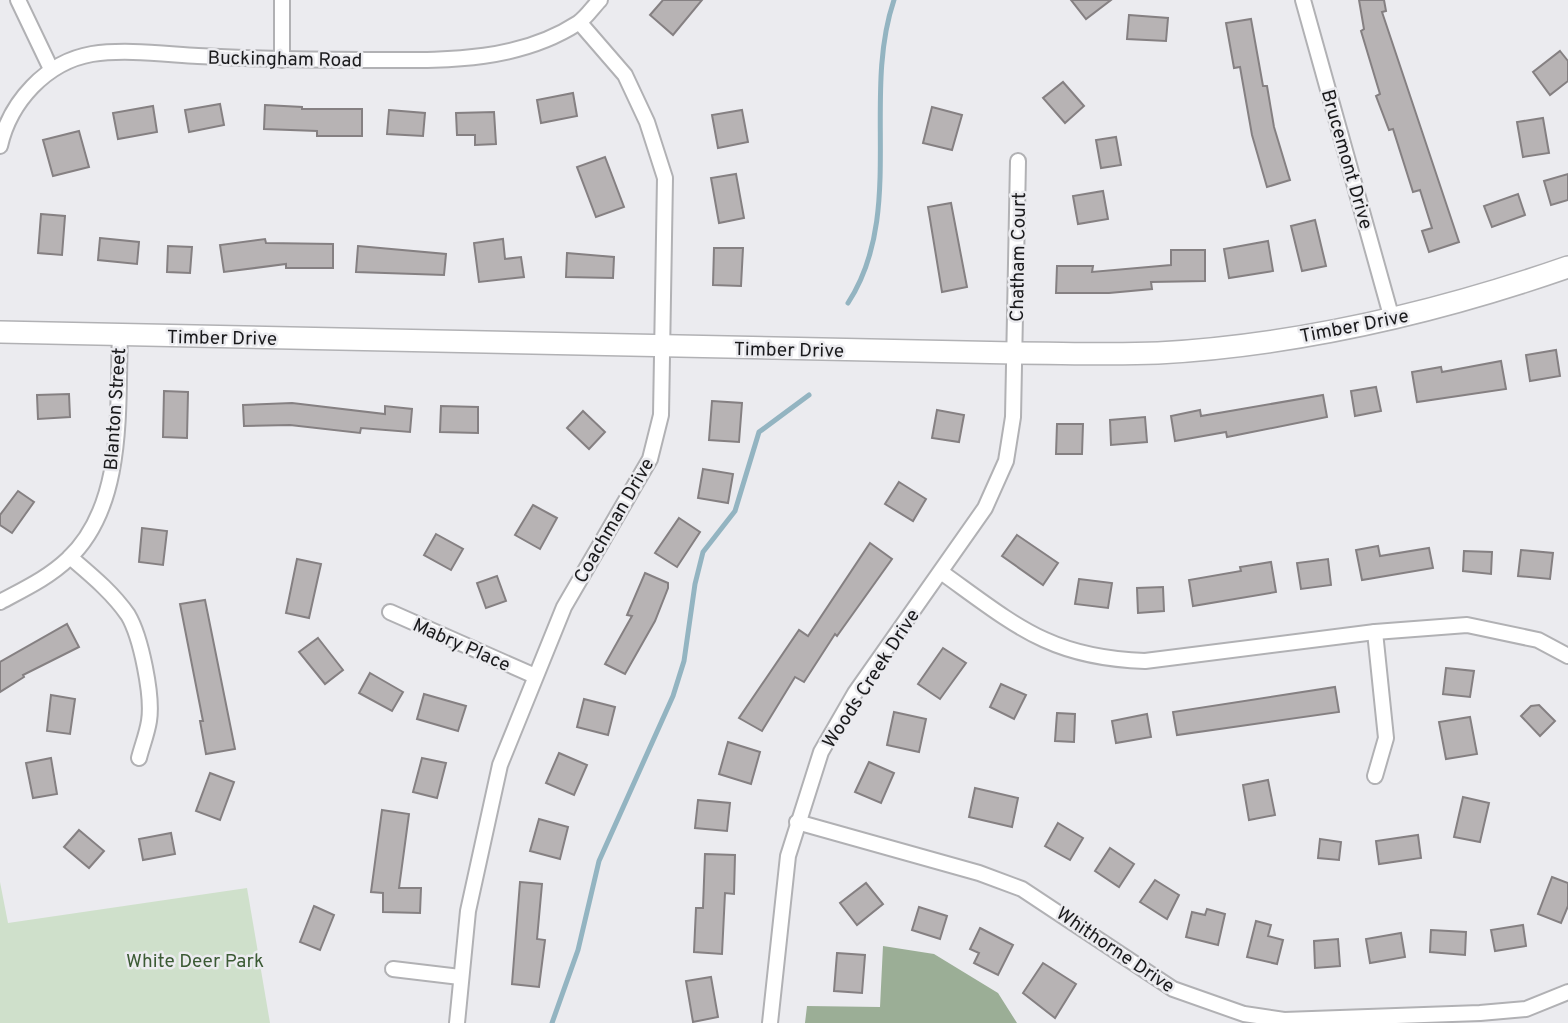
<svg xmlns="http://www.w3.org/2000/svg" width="1568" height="1023" font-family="Overpass,sans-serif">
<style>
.green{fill:#cfe0cb}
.forest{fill:#9bae96}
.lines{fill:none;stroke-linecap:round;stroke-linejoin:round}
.stream{stroke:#93b4c1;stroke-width:5}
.building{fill:#b7b3b4;stroke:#858082;stroke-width:2}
.street-casing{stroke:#b1b1b4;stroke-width:18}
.secondary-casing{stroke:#b1b1b4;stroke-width:24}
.street{stroke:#fff;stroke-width:14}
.secondary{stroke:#fff;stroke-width:21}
.labels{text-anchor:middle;stroke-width:5;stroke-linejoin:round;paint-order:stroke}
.street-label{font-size:19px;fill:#1a1a1c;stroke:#ebebef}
.park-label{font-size:19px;fill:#3b5a34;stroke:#ebebef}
</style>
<rect width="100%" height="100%" fill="#ebebef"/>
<polygon class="green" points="0,882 8,923 247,888 270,1023 0,1023"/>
<polygon class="forest" points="883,946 934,954 998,993 1017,1023 805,1023 807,1006 880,1007"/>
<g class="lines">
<g class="stream">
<path d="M848 303C906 214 861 97 894 0"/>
<polyline points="552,1023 578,950 599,861 673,696 684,661 695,584 703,552 735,511 759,432 809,395"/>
</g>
</g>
<g class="building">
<polygon points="663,0 702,0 673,35 650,15"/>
<polygon points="1071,0 1111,0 1086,19"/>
<polygon points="1359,0 1384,0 1386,11 1382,12 1459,242 1429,252 1422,231 1432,228 1420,190 1413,192 1393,129 1389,130 1376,96 1380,94 1361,31 1364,29"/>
<polygon points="1129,15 1168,18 1166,41 1127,39"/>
<polygon points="1251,19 1263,86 1267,86 1274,127 1290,180 1267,187 1252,135 1240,67 1234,68 1226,23"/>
<polygon points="1560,51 1568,61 1568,81 1550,95 1533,72"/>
<polygon points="1063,82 1084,106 1065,123 1043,98"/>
<polygon points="573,93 577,116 541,123 537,100"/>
<polygon points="220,104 224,125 189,132 185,110"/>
<polygon points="265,105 302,107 302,109 362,109 362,136 317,136 317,131 264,129"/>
<polygon points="153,106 157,132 118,139 113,113"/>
<polygon points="932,107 962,115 952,150 923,143"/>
<polygon points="389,110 425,113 423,136 387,134"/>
<polygon points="742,110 748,142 718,148 712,115"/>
<polygon points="494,112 496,144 475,145 475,135 457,135 456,113"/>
<polygon points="1543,118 1549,153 1523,157 1517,122"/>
<polygon points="79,131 89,167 53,176 43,140"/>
<polygon points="1116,137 1121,165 1101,168 1096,140"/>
<polygon points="605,157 624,207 596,217 577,167"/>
<polygon points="736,174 744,218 719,223 711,178"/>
<polygon points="1568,174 1568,200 1551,205 1544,181"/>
<polygon points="1103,191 1108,219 1078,224 1073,196"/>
<polygon points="1518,194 1525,215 1492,227 1484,206"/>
<polygon points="951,203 967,287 942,292 928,207"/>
<polygon points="41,214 65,216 62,255 38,253"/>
<polygon points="1315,220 1326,266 1302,271 1291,226"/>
<polygon points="100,238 139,242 137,264 98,260"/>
<polygon points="265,239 266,243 333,244 333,268 286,268 286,264 224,272 220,245"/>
<polygon points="503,239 505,259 521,257 524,277 479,282 474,243"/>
<polygon points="1268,241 1273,271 1229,278 1224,249"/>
<polygon points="168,246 192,247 190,273 167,272"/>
<polygon points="358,246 446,254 444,275 356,272"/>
<polygon points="714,248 743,248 741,286 713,285"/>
<polygon points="1171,250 1205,250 1205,281 1151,282 1152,289 1109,293 1056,293 1057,266 1093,266 1092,272 1171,265"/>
<polygon points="567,253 614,257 613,278 566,277"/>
<polygon points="1556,350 1560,376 1530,381 1526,355"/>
<polygon points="1501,361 1506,389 1417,402 1412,372 1441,367 1442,372"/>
<polygon points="1376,387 1381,411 1355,416 1351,391"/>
<polygon points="164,391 188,392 187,438 163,437"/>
<polygon points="69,394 70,417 38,419 37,395"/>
<polygon points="1323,395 1327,417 1227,437 1226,432 1175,441 1171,416 1200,410 1201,416"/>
<polygon points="712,401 742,403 739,442 709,440"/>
<polygon points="292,403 385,414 385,406 412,409 410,432 361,428 360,433 290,425 244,426 243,405"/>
<polygon points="441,406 478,407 478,433 440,432"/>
<polygon points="937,410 964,415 959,442 932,438"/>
<polygon points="583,411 605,432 589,449 567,428"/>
<polygon points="1145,417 1147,442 1111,445 1110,420"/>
<polygon points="1057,424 1083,424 1082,454 1056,454"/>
<polygon points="703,469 733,474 728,503 698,498"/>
<polygon points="899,482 926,499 913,521 885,504"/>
<polygon points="18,491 34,502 12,533 0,525 0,515"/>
<polygon points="533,505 557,518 540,549 515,535"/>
<polygon points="679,518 700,532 677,567 655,553"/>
<polygon points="142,528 167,531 163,565 139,562"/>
<polygon points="436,534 463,549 451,570 424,555"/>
<polygon points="1017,535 1058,563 1043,585 1002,556"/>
<polygon points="870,543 892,559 837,636 835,634 804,682 795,677 762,731 739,718 799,630 808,636"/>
<polygon points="1378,546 1380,556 1429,548 1433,568 1362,580 1356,550"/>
<polygon points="1521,550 1553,553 1550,579 1518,576"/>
<polygon points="1464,551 1492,552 1491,574 1463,571"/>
<polygon points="297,559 321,564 309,618 286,613"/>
<polygon points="1328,559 1331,585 1301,589 1297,563"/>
<polygon points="1271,562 1276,592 1193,606 1189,580 1241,571 1240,567"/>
<polygon points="645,573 668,583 668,588 655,621 625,674 605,664 632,616 627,615"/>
<polygon points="497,576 506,601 486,608 477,583"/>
<polygon points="1079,579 1112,583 1108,608 1075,604"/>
<polygon points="1163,587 1164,611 1138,613 1137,588"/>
<polygon points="205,600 235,749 206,754 200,721 203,721 180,604"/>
<polygon points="67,624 79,647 23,675 24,677 0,692 0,662"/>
<polygon points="318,638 343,670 325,684 299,652"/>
<polygon points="943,648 966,663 940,699 918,684"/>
<polygon points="1446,668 1474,671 1470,697 1443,694"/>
<polygon points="370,673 403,692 392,711 359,693"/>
<polygon points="1001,684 1026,695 1014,719 990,707"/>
<polygon points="1335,687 1339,712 1177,735 1173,712"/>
<polygon points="424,694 466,706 458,731 417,719"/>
<polygon points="51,695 75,699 70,734 47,731"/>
<polygon points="584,699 615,707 608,735 577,727"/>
<polygon points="1539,705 1555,721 1540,736 1521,716 1531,706"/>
<polygon points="894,712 926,719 919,752 887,745"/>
<polygon points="1057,713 1075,714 1074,742 1055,741"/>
<polygon points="1147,714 1151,737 1116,743 1112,721"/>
<polygon points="1470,717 1477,754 1446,759 1439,722"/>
<polygon points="728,742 760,752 751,784 719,774"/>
<polygon points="559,753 587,765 574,795 546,783"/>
<polygon points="51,758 57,794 33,798 26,763"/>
<polygon points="422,758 446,763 437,798 413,792"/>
<polygon points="869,762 894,773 881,803 855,792"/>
<polygon points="210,773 234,782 220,820 196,811"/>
<polygon points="1268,780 1275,815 1249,820 1243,785"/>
<polygon points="975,788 1018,798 1012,827 969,817"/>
<polygon points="1463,797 1489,803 1480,842 1454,837"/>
<polygon points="698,800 730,803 727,831 695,828"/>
<polygon points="382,810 409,814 399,888 421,888 420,913 383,912 383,893 371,892"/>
<polygon points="539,819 568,827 560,859 530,851"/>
<polygon points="1058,823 1083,838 1070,860 1045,846"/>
<polygon points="79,830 104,851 89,868 64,847"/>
<polygon points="171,833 175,854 143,860 139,839"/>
<polygon points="1418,835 1421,858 1379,864 1376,841"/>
<polygon points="1320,839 1341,842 1339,860 1318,858"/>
<polygon points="1110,848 1134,864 1119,887 1095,871"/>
<polygon points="705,854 735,855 734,894 725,893 722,954 694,952 696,908 703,908"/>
<polygon points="1552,877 1568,883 1568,906 1561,923 1538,914"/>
<polygon points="1155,880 1179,895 1167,919 1140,902"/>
<polygon points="520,882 542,884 537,939 545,940 539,987 512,984"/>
<polygon points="866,883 883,904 857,925 840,903"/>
<polygon points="314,906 334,915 320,950 300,942"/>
<polygon points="919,907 947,916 940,939 912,930"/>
<polygon points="1207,909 1225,914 1218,945 1186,937 1192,912 1205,915"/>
<polygon points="1256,921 1271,925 1268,936 1283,940 1277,964 1247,957"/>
<polygon points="1523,925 1526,946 1495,951 1491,930"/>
<polygon points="980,928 1013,945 998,975 974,963 979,953 970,949"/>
<polygon points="1431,930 1466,932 1465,955 1430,952"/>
<polygon points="1401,933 1405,957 1370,963 1366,939"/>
<polygon points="1338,939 1340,966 1315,968 1314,941"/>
<polygon points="837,953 865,955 862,993 834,991"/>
<polygon points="1043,963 1076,984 1055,1018 1023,993"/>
<polygon points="711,977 718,1017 693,1022 686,981"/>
</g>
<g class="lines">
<defs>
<g id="street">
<polyline points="18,0 51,69"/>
<polyline points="1303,0 1392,319"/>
<polyline points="282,60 282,0"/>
<path d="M0 146C10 102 46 62 92 54 125 49 164 54 198 56 254 59 310 60 367 60 438 60 515 64 578 23 586 18 593 7 600 0"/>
<path d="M70 557C91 575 112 592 128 615 141 637 153 696 149 721 147 734 142 746 139 758"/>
<path d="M941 572C1015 625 1050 658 1145 661L1375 632 1467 625 1538 640 1568 656"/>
<path d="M0 602C24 589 48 578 68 559 126 505 117 407 120 334"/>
<polyline points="390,612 535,676"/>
<polyline points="1375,776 1386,738 1375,632"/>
<polyline points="797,822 979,873 1022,889 1173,989 1244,1014 1284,1020 1480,1013 1526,1009 1568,992"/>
<polyline points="393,969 460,977"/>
<polyline points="457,1023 468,911 500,765 564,607 650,459 661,415 665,178 647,122 625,75 580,23"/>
<polyline points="770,1023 788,856 821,752 855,693 985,508 1006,461 1013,417 1018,161"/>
</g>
<path id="secondary" d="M0 332 1014 353C1062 353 1110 355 1158 353 1298 345 1436 313 1568 267"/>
</defs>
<use href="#street" class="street-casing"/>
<use href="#secondary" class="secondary-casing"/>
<use href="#street" class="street"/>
<use href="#secondary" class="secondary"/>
</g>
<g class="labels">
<g class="street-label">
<text transform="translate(285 58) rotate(1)" y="7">Buckingham Road</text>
<text transform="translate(1348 159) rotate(74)" y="7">Brucemont Drive</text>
<text transform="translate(1017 257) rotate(-89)" y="7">Chatham Court</text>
<text transform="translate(1354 325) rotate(-11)" y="7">Timber Drive</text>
<text transform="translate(222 337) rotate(1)" y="7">Timber Drive</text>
<text transform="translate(789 349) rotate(1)" y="7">Timber Drive</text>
<text transform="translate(114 409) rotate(-86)" y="7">Blanton Street</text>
<text transform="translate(613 520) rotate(-60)" y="7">Coachman Drive</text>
<text transform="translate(462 644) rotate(24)" y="7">Mabry Place</text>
<text transform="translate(870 678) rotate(-57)" y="7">Woods Creek Drive</text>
<text transform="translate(1116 949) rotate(34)" y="7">Whithorne Drive</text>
</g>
<g class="park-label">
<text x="195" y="967">White Deer Park</text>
</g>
</g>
</svg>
